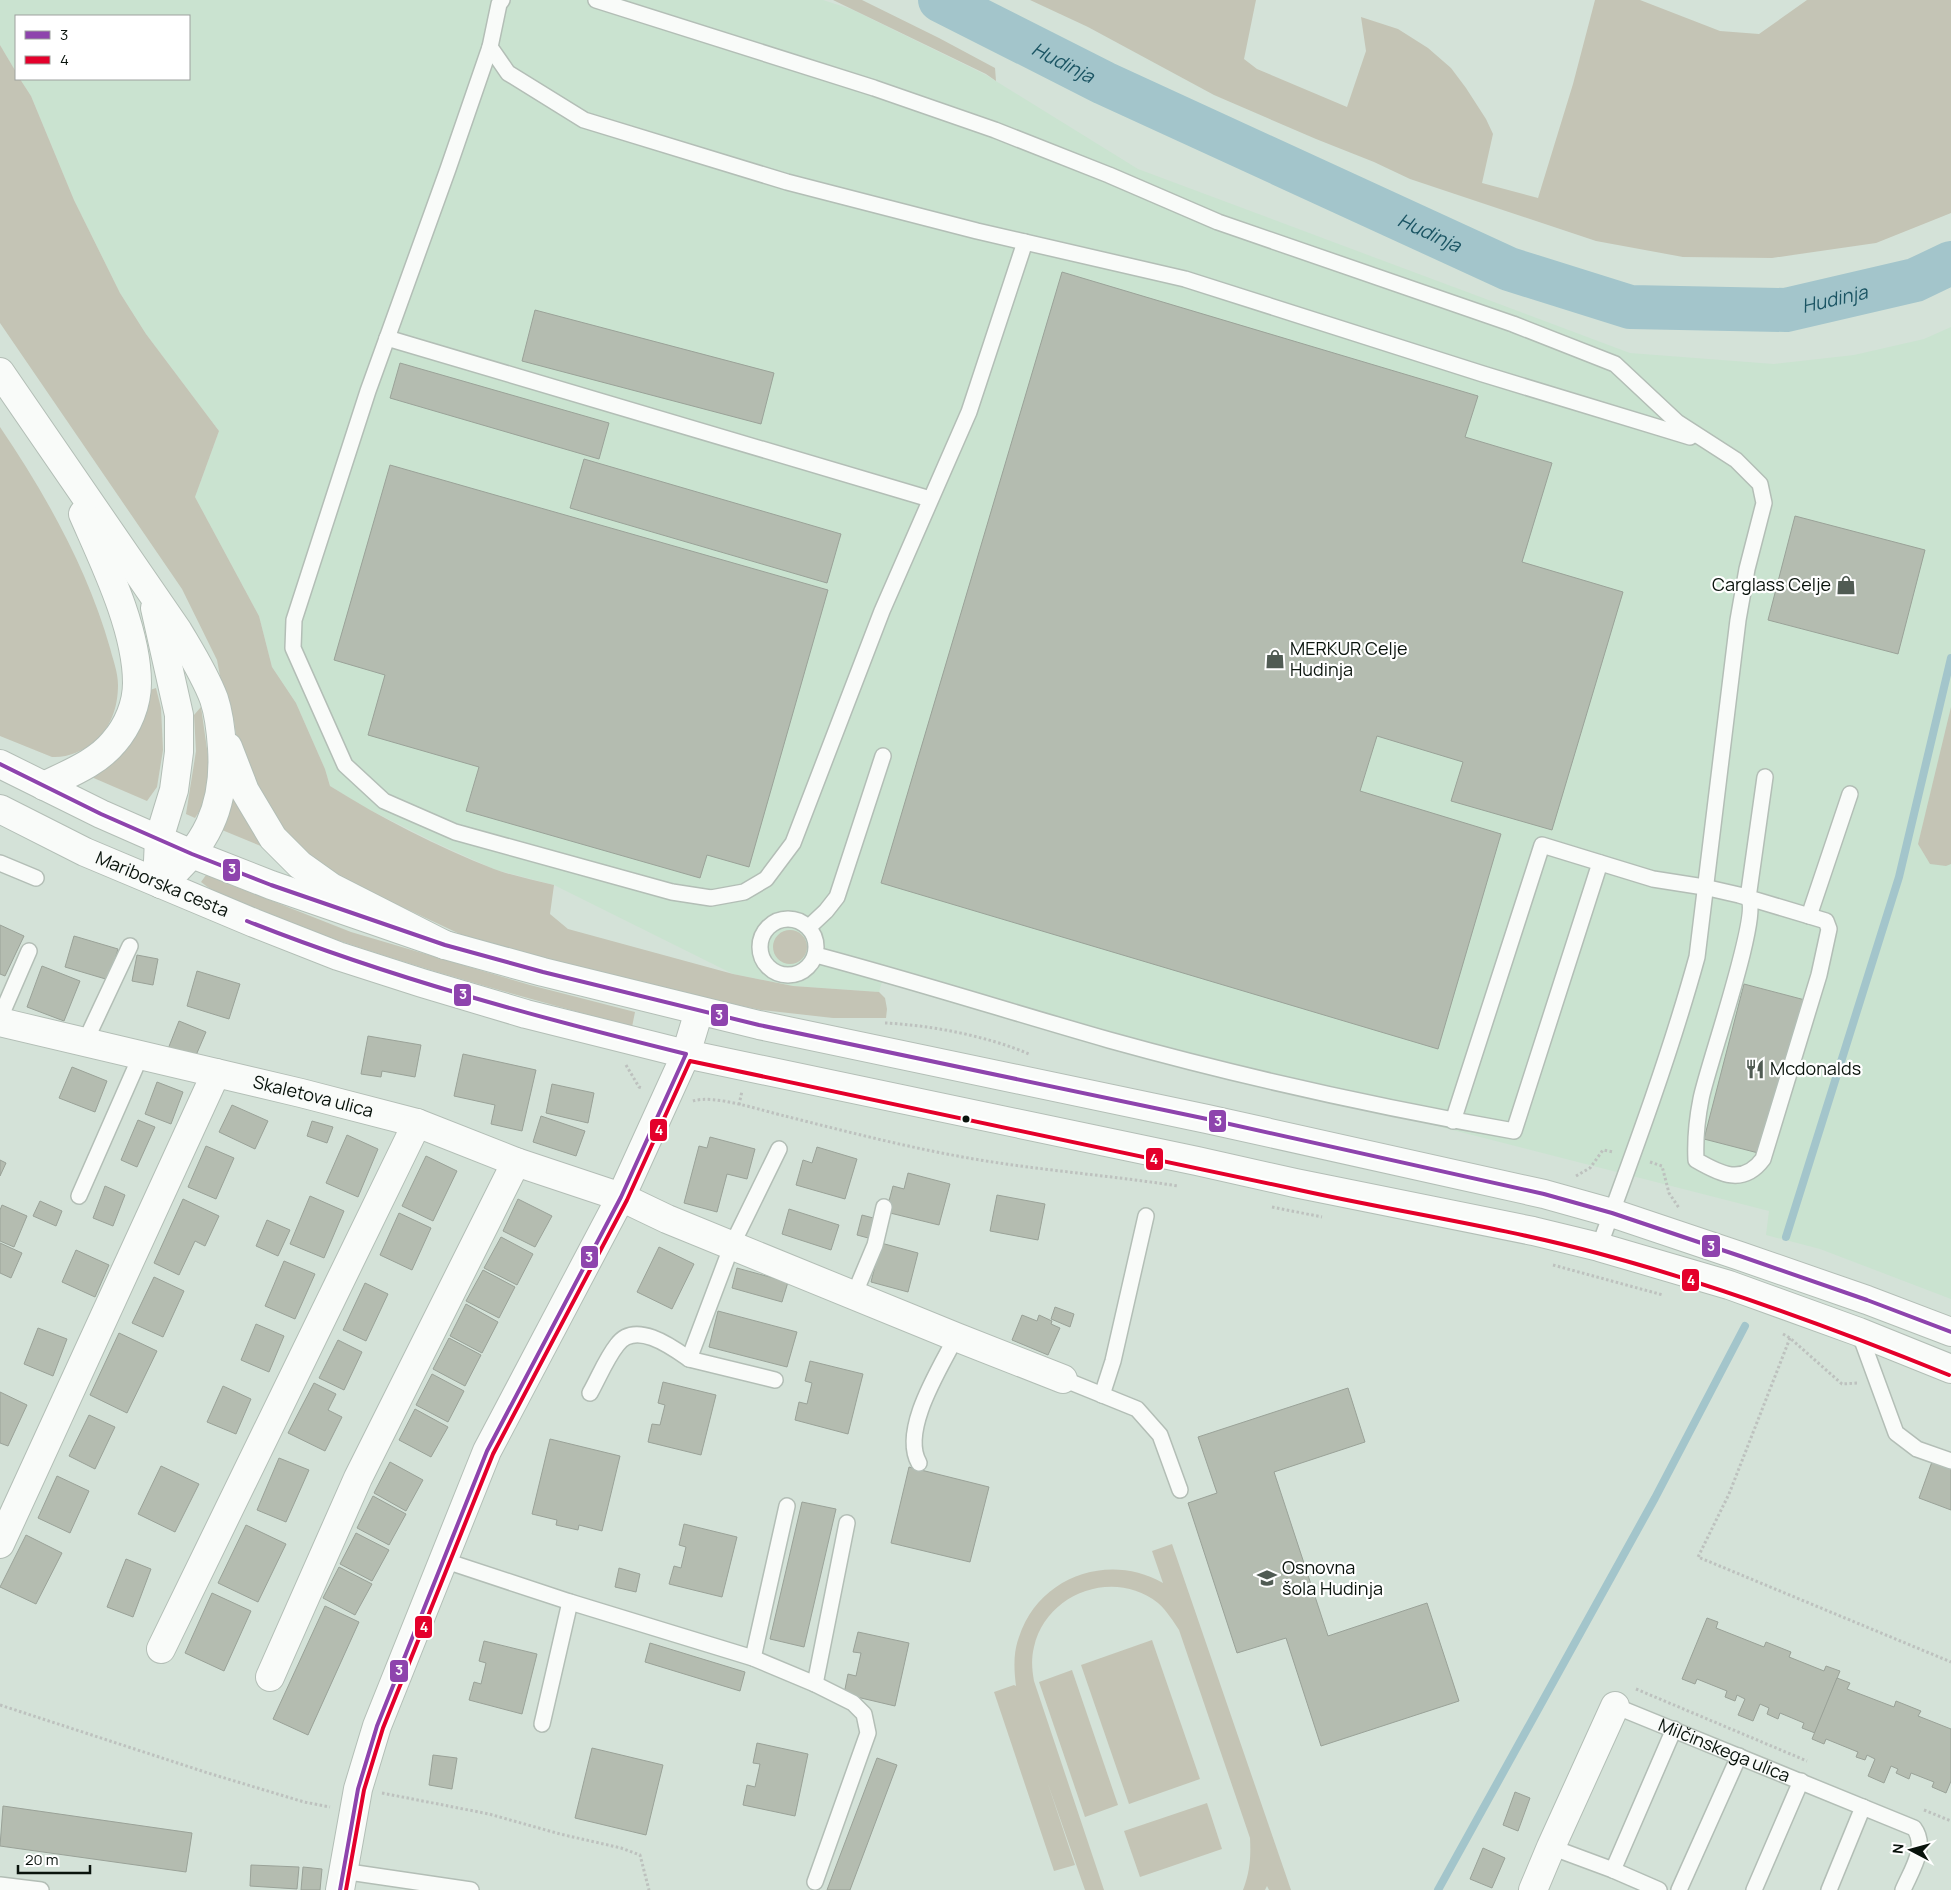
<svg xmlns="http://www.w3.org/2000/svg" width="1951" height="1890" font-family="Manrope,sans-serif">
<style>
.built{fill:#cae3d0}
.green{fill:#c4c4b5}
.lines{fill:none;stroke-linecap:round;stroke-linejoin:round}
.stream{stroke:#a3c5cb;stroke-width:8}
.river{stroke:#a3c5cb;stroke-width:44}
.building{fill:#b4bcb0;stroke:#9aa298}
.lane-casing{stroke:#b3beb6;stroke-width:18}
.street-casing{stroke:#b3beb6;stroke-width:30}
.secondary-casing{stroke:#b3beb6;stroke-width:30}
.highway-casing{stroke:#b3beb6;stroke-width:30}
.path{stroke:#bdc1be;stroke-width:3;stroke-dasharray:2.5 2.5;stroke-linecap:butt}
.lane{stroke:#f9fbf9;stroke-width:15}
.street{stroke:#f9fbf9;stroke-width:28}
.secondary{stroke:#f9fbf9;stroke-width:28}
.highway{stroke:#f9fbf9;stroke-width:28}
.bus-1-casing{stroke:#fff;stroke-width:8}
.bus-2-casing{stroke:#fff;stroke-width:8}
.bus-1{stroke:#8e44ad;stroke-width:4}
.bus-2{stroke:#e4002b;stroke-width:4}
.bus-dot{fill:#09130c;stroke:#fff;stroke-width:2}
.labels{text-anchor:middle;stroke-width:4.5;stroke-linejoin:round;paint-order:stroke}
.poi-label{font-size:18px;fill:#09130c;stroke:#fff;text-anchor:start}
.street-label{font-size:18px;fill:#09130c;stroke:#fff}
.water-label{font-size:19px;font-style:italic;fill:#1a5463;stroke:#fff}
.line-badge{stroke:#fff;stroke-width:2}
.badge-label{font-size:14px;text-anchor:middle;font-weight:bold;fill:#fff}
</style>
<rect width="100%" height="100%" fill="#d4e2d8"/>
<polygon class="built" points="0,0 823,0 851,9 986,75 1138,169 1630,353 1774,364 1854,355 1924,339 1951,327 1951,1299 1820,1249 1766,1235 1769,1211 1402,1117 1323,1101 882,982 879,992 793,986 733,974 554,885 496,870 436,843 364,807 330,786 325,769 296,703 272,667 259,616 195,497 219,431 146,334 120,293 74,200 31,96 20,79 189,79 189,16 16,16 16,72 0,45"/>
<g class="green">
<polygon points="833,0 862,0 939,38 995,68 996,81 986,74"/>
<polygon points="1030,0 1256,0 1244,59 1257,69 1347,107 1366,51 1361,17 1398,29 1428,48 1451,68 1466,88 1486,119 1493,134 1482,183 1538,198 1573,84 1595,0 1640,0 1720,31 1759,34 1807,0 1951,0 1951,213 1876,243 1772,258 1683,257 1596,241 1410,179 1374,162 1316,139 1214,95 1088,27"/>
<path d="M0 45 16 72V79H20L31 96 74 200 120 293 146 334 219 431 195 497 259 616 272 667 296 703 325 769 330 786C381 818 438 847 494 869 513 876 534 880 554 885L550 914 568 929 733 974 793 986 879 992 885 998 887 1009 886 1018H833L761 1010 645 985 541 957 462 935 300 859 239 756 234 721 221 681 217 660 182 589 0 323Z"/>
<path d="M0 427C45 493 88 570 110 648 113 660 118 672 118 685 118 707 111 728 94 742 83 751 67 758 52 757L0 736Z"/>
<polygon points="156,688 161,708 163,750 157,787 147,801 89,776 144,692"/>
<polygon points="201,707 209,763 206,801 195,818 186,814 196,751 194,715"/>
<polygon points="1951,707 1951,864 1946,866 1930,864 1918,844"/>
<polygon points="232,795 273,851 222,830"/>
<path d="M206 875 351 932 530 985 635 1012 632 1027C525 997 417 969 312 931 275 918 233 907 201 882Z"/>
<circle cx="790" cy="947" r="17"/>
<path d="M1172 1544 1291 1890H1269L1267 1886 1265 1890H1243C1250 1872 1251 1857 1250 1838L1179 1630C1173 1621 1167 1611 1158 1603 1114 1568 1046 1593 1034 1647 1031 1659 1032 1670 1034 1681L1104 1890H1085L1048 1784 1075 1865 1054 1871 994 1692 1014 1685 1016 1686C1014 1670 1013 1653 1019 1637 1039 1576 1109 1552 1163 1583L1152 1551Z"/>
<polygon points="1152,1640 1200,1779 1129,1804 1081,1665"/>
<polygon points="1072,1670 1118,1805 1085,1817 1039,1682"/>
<polygon points="1207,1803 1222,1849 1140,1877 1124,1831"/>
</g>
<g class="lines">
<g class="stream">
<polyline points="1786,1237 1899,877 1951,658"/>
<polyline points="1438,1890 1655,1498 1745,1326"/>
</g>
<path class="river" id="s1" d="M940 0 1104 83 1509 269 1630 307 1786 310 1915 280 1951 263"/>
</g>
<g class="building">
<polygon points="1062,272 1478,396 1465,437 1552,463 1522,562 1623,592 1552,830 1451,801 1463,762 1377,736 1360,791 1501,834 1438,1049 881,883"/>
<polygon points="535,310 774,373 761,424 522,361"/>
<polygon points="400,363 609,423 599,459 390,398"/>
<polygon points="584,459 841,534 827,583 570,508"/>
<polygon points="390,465 828,590 749,867 707,855 700,878 466,811 479,767 368,735 385,675 334,660"/>
<polygon points="1795,516 1925,550 1898,654 1768,620"/>
<polygon points="0,925 24,936 5,976 0,974"/>
<polygon points="74,936 118,949 109,980 65,967"/>
<polygon points="137,955 158,959 153,985 132,981"/>
<polygon points="42,966 80,981 64,1021 27,1007"/>
<polygon points="197,971 240,984 229,1019 187,1006"/>
<polygon points="1744,984 1805,1000 1766,1155 1704,1139"/>
<polygon points="179,1021 206,1032 194,1060 168,1049"/>
<polygon points="368,1036 421,1045 415,1077 382,1071 381,1077 361,1074"/>
<polygon points="463,1054 536,1070 522,1131 491,1124 495,1105 454,1096"/>
<polygon points="72,1067 107,1081 95,1112 59,1098"/>
<polygon points="157,1082 183,1092 171,1124 145,1114"/>
<polygon points="552,1084 594,1093 588,1123 546,1113"/>
<polygon points="232,1105 268,1121 255,1149 219,1132"/>
<polygon points="541,1116 585,1131 576,1156 533,1142"/>
<polygon points="138,1120 155,1127 137,1167 121,1160"/>
<polygon points="312,1121 333,1127 327,1143 307,1136"/>
<polygon points="347,1135 378,1149 358,1197 326,1183"/>
<polygon points="710,1137 755,1149 747,1179 727,1174 717,1212 684,1203 699,1146 707,1148"/>
<polygon points="206,1146 234,1158 216,1199 188,1187"/>
<polygon points="817,1147 857,1159 845,1199 796,1185 803,1160 812,1163"/>
<polygon points="426,1156 457,1171 433,1221 402,1206"/>
<polygon points="0,1160 6,1163 0,1176"/>
<polygon points="908,1173 950,1184 939,1225 886,1212 893,1186 904,1189"/>
<polygon points="105,1186 125,1195 113,1226 93,1218"/>
<polygon points="997,1195 1045,1204 1038,1240 990,1231"/>
<polygon points="310,1196 344,1211 324,1258 290,1244"/>
<polygon points="183,1199 219,1216 205,1246 195,1241 179,1275 154,1263"/>
<polygon points="518,1199 552,1216 535,1247 503,1231"/>
<polygon points="40,1201 62,1211 56,1226 33,1216"/>
<polygon points="2,1205 27,1216 14,1247 0,1241 0,1210"/>
<polygon points="789,1209 839,1225 831,1250 782,1234"/>
<polygon points="399,1213 431,1228 412,1270 380,1255"/>
<polygon points="862,1215 877,1219 872,1239 857,1235"/>
<polygon points="267,1220 290,1230 278,1256 256,1246"/>
<polygon points="501,1237 533,1254 517,1285 484,1268"/>
<polygon points="0,1243 22,1253 11,1278 0,1273"/>
<polygon points="881,1243 918,1253 908,1292 871,1282"/>
<polygon points="659,1247 694,1264 672,1309 637,1292"/>
<polygon points="76,1250 109,1265 95,1297 62,1282"/>
<polygon points="284,1261 315,1274 295,1319 265,1306"/>
<polygon points="737,1268 788,1282 782,1302 732,1288"/>
<polygon points="483,1270 515,1287 499,1318 466,1301"/>
<polygon points="154,1277 184,1291 163,1337 132,1323"/>
<polygon points="365,1283 388,1294 366,1341 343,1330"/>
<polygon points="466,1304 498,1322 482,1353 450,1336"/>
<polygon points="1055,1307 1074,1314 1070,1327 1051,1319"/>
<polygon points="718,1311 797,1332 787,1367 709,1347"/>
<polygon points="1022,1315 1037,1321 1039,1315 1052,1321 1051,1324 1060,1328 1048,1355 1012,1340"/>
<polygon points="256,1324 284,1336 269,1372 241,1360"/>
<polygon points="38,1328 67,1339 53,1376 24,1364"/>
<polygon points="119,1333 157,1351 127,1413 90,1395"/>
<polygon points="449,1338 481,1355 465,1386 433,1369"/>
<polygon points="338,1340 362,1352 344,1390 319,1378"/>
<polygon points="810,1361 863,1374 848,1434 795,1420 799,1402 807,1404 812,1383 805,1381"/>
<polygon points="432,1374 464,1391 448,1422 416,1405"/>
<polygon points="663,1382 716,1395 701,1455 648,1442 652,1424 660,1425 665,1405 658,1403"/>
<polygon points="314,1383 336,1394 328,1410 342,1417 325,1451 288,1433"/>
<polygon points="223,1386 251,1399 236,1434 207,1422"/>
<polygon points="1348,1388 1365,1442 1274,1472 1328,1636 1427,1603 1459,1701 1321,1746 1286,1638 1237,1653 1188,1503 1217,1493 1198,1437"/>
<polygon points="0,1392 27,1405 8,1446 0,1443"/>
<polygon points="415,1409 448,1427 431,1457 399,1440"/>
<polygon points="89,1415 115,1427 95,1469 69,1456"/>
<polygon points="550,1439 620,1456 602,1531 579,1525 578,1530 556,1525 557,1520 532,1514"/>
<polygon points="1937,1448 1951,1453 1951,1510 1919,1498"/>
<polygon points="279,1458 309,1470 286,1522 257,1510"/>
<polygon points="390,1462 423,1480 406,1511 374,1493"/>
<polygon points="161,1466 199,1484 175,1532 138,1514"/>
<polygon points="909,1467 989,1487 970,1562 891,1543"/>
<polygon points="57,1476 89,1491 70,1533 38,1518"/>
<polygon points="373,1496 406,1514 389,1545 357,1528"/>
<polygon points="802,1502 836,1509 804,1647 770,1639"/>
<polygon points="684,1524 737,1537 722,1597 669,1584 674,1566 681,1568 686,1547 679,1545"/>
<polygon points="246,1525 286,1544 258,1602 218,1583"/>
<polygon points="356,1533 389,1550 372,1581 340,1564"/>
<polygon points="26,1535 62,1553 36,1604 0,1587"/>
<polygon points="126,1559 151,1569 133,1617 107,1607"/>
<polygon points="339,1567 372,1584 355,1615 323,1598"/>
<polygon points="619,1568 640,1574 636,1592 615,1587"/>
<polygon points="212,1593 251,1611 224,1671 185,1653"/>
<polygon points="325,1606 359,1622 308,1735 273,1719"/>
<polygon points="1707,1618 1718,1622 1716,1628 1764,1647 1766,1642 1791,1652 1789,1657 1824,1671 1826,1666 1840,1671 1815,1733 1802,1728 1804,1723 1780,1713 1778,1719 1767,1714 1769,1708 1760,1704 1753,1721 1738,1715 1745,1699 1737,1695 1735,1701 1725,1697 1727,1691 1697,1679 1695,1684 1682,1679"/>
<polygon points="858,1632 909,1643 895,1706 844,1694 848,1674 856,1676 861,1653 853,1652"/>
<polygon points="484,1641 537,1654 522,1714 469,1700 474,1682 481,1684 486,1663 479,1661"/>
<polygon points="650,1643 745,1672 740,1691 645,1662"/>
<polygon points="1837,1678 1850,1683 1847,1689 1894,1707 1896,1701 1921,1711 1918,1716 1951,1729 1951,1781 1946,1793 1932,1787 1934,1782 1911,1773 1909,1779 1896,1773 1898,1769 1891,1766 1884,1783 1868,1776 1875,1759 1867,1755 1865,1760 1856,1757 1858,1752 1826,1739 1824,1744 1812,1739"/>
<polygon points="757,1743 808,1754 795,1816 743,1805 747,1785 755,1787 760,1764 753,1763"/>
<polygon points="592,1748 663,1765 646,1835 575,1818"/>
<polygon points="433,1755 457,1758 452,1789 429,1785"/>
<polygon points="877,1758 897,1765 850,1890 827,1890"/>
<polygon points="1515,1792 1530,1798 1518,1831 1503,1825"/>
<polygon points="3,1806 192,1833 186,1872 0,1846"/>
<polygon points="1483,1848 1505,1858 1492,1888 1470,1879"/>
<polygon points="251,1865 299,1867 297,1889 250,1886"/>
<polygon points="303,1867 322,1869 320,1890 301,1890"/>
</g>
<g class="lines">
<defs>
<g id="lane">
<polyline points="502,0 499,4 490,47 508,73 584,120 787,182 977,231 1185,279 1483,374 1690,437"/>
<path d="M596 0 874 88 995 130 1109 175 1218 222 1513 324 1615 364 1677 422 1736 460 1760 484 1764 503 1747 569 1738 620 1697 957C1670 1055 1634 1152 1599 1247"/>
<polyline points="490,47 448,169 368,391 294,620 293,648 345,765 384,801 455,832 672,892 711,898 744,892 766,879 793,843 882,611 969,412 1025,242"/>
<polyline points="387,338 930,499"/>
<polyline points="0,863 36,878"/>
<polyline points="1809,916 1850,794"/>
<circle cx="788" cy="947" r="28"/>
<polyline points="809,927 826,911 837,897 883,756"/>
<path d="M816 955C914 981 1011 1012 1109 1040 1242 1077 1378 1107 1514 1131L1600 863"/>
<polyline points="0,1018 29,951"/>
<polyline points="85,1042 130,946"/>
<path d="M1453 1121 1542 845 1653 879 1704 887 1739 895 1826 921 1829 929 1819 975 1763 1159C1743 1186 1720 1174 1696 1160 1695 1139 1697 1119 1701 1099 1707 1067 1761 916 1748 898L1765 777"/>
<polyline points="79,1196 141,1055"/>
<polyline points="854,1295 875,1245 884,1207"/>
<polyline points="1859,1332 1896,1433 1917,1449 1951,1461"/>
<polyline points="1063,1379 1137,1409 1160,1435 1180,1490"/>
<polyline points="775,1380 689,1359 732,1245 779,1149"/>
<path d="M590 1393C599 1377 606 1359 617 1345 635 1320 672 1347 689 1359"/>
<polyline points="1102,1395 1113,1361 1146,1216"/>
<path d="M919 1463C900 1430 941 1367 956 1337"/>
<polyline points="443,1560 570,1602 753,1658 815,1684 853,1703 864,1714 868,1733 815,1882"/>
<polyline points="753,1658 787,1506"/>
<polyline points="815,1684 847,1523"/>
<path id="s2" d="M1615 1706 1914 1828C1928 1847 1911 1871 1903 1890"/>
<polyline points="542,1724 570,1602"/>
<polyline points="1551,1847 1613,1870 1659,1890"/>
<polyline points="1613,1870 1674,1729"/>
<polyline points="342,1871 471,1890"/>
<polyline points="0,1885 41,1890"/>
<polyline points="1679,1890 1739,1756"/>
<polyline points="1754,1890 1801,1781"/>
<polyline points="1829,1890 1863,1807"/>
</g>
<g id="street">
<path id="s3" d="M0 1022 301 1093 417 1123 516 1162 621 1197 667 1219 956 1337 1063 1379"/>
<polyline points="0,1544 216,1073"/>
<polyline points="161,1649 417,1123"/>
<polyline points="270,1677 358,1478 516,1162"/>
<polyline points="340,1890 358,1789 377,1726 487,1451 621,1197 686,1054 699,1011"/>
<polyline points="1533,1890 1551,1847 1615,1706"/>
</g>
<g id="secondary">
<polyline points="0,764 101,814 192,854 271,885 445,945 543,972 759,1025 1207,1119 1544,1194 1612,1213 1740,1256 1867,1300 1951,1332"/>
<path id="s4" d="M0 809 85 852 254 923 338 956 422 983 526 1014 686 1054 1197 1161 1295 1183 1533 1231 1599 1247 1729 1285 1859 1332 1951 1369"/>
</g>
<g id="highway">
<path d="M0 372 178 631C191 653 205 675 214 699 219 714 221 732 222 748 226 807 206 847 161 884"/>
<polyline points="155,608 179,715 179,752 174,790 159,839 158,861 161,884"/>
<polyline points="228,747 245,791 273,838 300,865 331,887 445,945"/>
<path d="M44 786C68 774 97 763 114 742 128 726 137 704 137 683 137 629 104 562 83 514"/>
</g>
</defs>
<use href="#lane" class="lane-casing"/>
<use href="#street" class="street-casing"/>
<use href="#secondary" class="secondary-casing"/>
<use href="#highway" class="highway-casing"/>
<g class="path">
<path d="M885 1023C930 1025 987 1036 1029 1054"/>
<polyline points="626,1065 639,1087 642,1088"/>
<path d="M693 1101C714 1094 763 1111 785 1116 852 1133 918 1150 986 1161 1049 1171 1114 1176 1178 1186"/>
<polyline points="739,1105 742,1091"/>
<polyline points="1650,1162 1662,1166 1669,1193 1679,1208"/>
<polyline points="1576,1176 1590,1168 1603,1150 1613,1152"/>
<polyline points="1272,1207 1322,1217"/>
<polyline points="1553,1265 1663,1295"/>
<polyline points="1783,1334 1790,1338 1842,1384 1858,1383"/>
<polyline points="1790,1338 1729,1494 1698,1557 1951,1662"/>
<polyline points="1636,1689 1807,1761"/>
<polyline points="0,1705 208,1773 304,1802 330,1807"/>
<polyline points="382,1793 489,1814 560,1834 621,1848 640,1855 649,1890"/>
<polyline points="1924,1810 1951,1821"/>
</g>
<use href="#lane" class="lane"/>
<use href="#street" class="street"/>
<use href="#secondary" class="secondary"/>
<use href="#highway" class="highway"/>
<defs>
<g id="bus-1">
<polyline points="0,764 101,814 192,854 271,885 445,945 543,972 759,1025 1207,1119 1544,1194 1612,1213 1740,1256 1867,1300 1951,1332"/>
<path d="M247 921C390 978 537 1017 686 1054L621 1197 487 1451 377 1726 358 1789 340 1890"/>
</g>
<path id="bus-2" d="M346 1890 364 1790 383 1728 493 1454 627 1200 690 1061C890 1103 1090 1145 1290 1188 1392 1211 1496 1226 1597 1253 1717 1285 1833 1328 1949 1375"/>
</defs>
<use href="#bus-1" class="bus-1-casing"/>
<use href="#bus-2" class="bus-2-casing"/>
<use href="#bus-1" class="bus-1"/>
<use href="#bus-2" class="bus-2"/>
</g>
<defs>
<symbol id="shop-bare" viewBox="-9 -9 18 18"><path d="M-5-2.5h2.3a2.7 3.5 0 0 1 5.4 0H5L5.5 6h-11ZM-1.5-2.5h3a1.5 2.3 0 0 0-3 0Z" fill="#505b53" stroke="#fff" stroke-width="2.5" paint-order="stroke"/></symbol>
<symbol id="restaurant-bare" viewBox="-9 -9 18 18"><path d="M-5-6h1v4h1v-4h1v4h1v-4h1v5L-1.5 .5V6h-2V.5L-5-1ZM5-6V6H3V1.5H1.5Q1.5-4 5-6Z" fill="#505b53" stroke="#fff" stroke-width="2.5" paint-order="stroke"/></symbol>
<symbol id="school-bare" viewBox="-9 -9 18 18"><path d="M0-5L7-2L0 1L-7-2ZM-4 1L0 2.5L4 1V4Q0 6-4 4Z" fill="#505b53" stroke="#fff" stroke-width="2.5" paint-order="stroke"/></symbol>
</defs>
<g fill-rule="evenodd">
<use href="#shop-bare" x="1832" y="571" width="28" height="28"/>
<use href="#shop-bare" x="1261" y="645" width="28" height="28"/>
<use href="#restaurant-bare" x="1741" y="1055" width="28" height="28"/>
<use href="#school-bare" x="1253" y="1564" width="28" height="28"/>
</g>
<circle class="bus-dot" cx="966" cy="1119" r="4.5"/>
<g class="labels">
<g class="poi-label">
<text x="1831" y="591" text-anchor="end">Carglass Celje</text>
<text x="1290" y="655">MERKUR Celje<tspan x="1290" dy="21">Hudinja</tspan></text>
<text x="1770" y="1075">Mcdonalds</text>
<text x="1282" y="1574">Osnovna<tspan x="1282" dy="21">šola Hudinja</tspan></text>
</g>
<g class="street-label">
<text dy="6" stroke="none"><textPath href="#s4" startOffset="179">Mariborska cesta</textPath></text>
<text dy="6" stroke="none"><textPath href="#s3" startOffset="322">Skaletova ulica</textPath></text>
<text dy="6" stroke="none"><textPath href="#s2" startOffset="118">Milčinskega ulica</textPath></text>
</g>
<g class="water-label">
<text dy="7" stroke="none"><textPath href="#s1" startOffset="138">Hudinja</textPath></text>
<text dy="7" stroke="none"><textPath href="#s1" startOffset="542">Hudinja</textPath></text>
<text dy="7" stroke="none"><textPath href="#s1" startOffset="962">Hudinja</textPath></text>
</g>
</g>
<g class="line-badge">
<rect x="222" y="858" width="19" height="24" rx="5" fill="#8e44ad"/>
<rect x="453" y="983" width="19" height="24" rx="5" fill="#8e44ad"/>
<rect x="710" y="1003" width="19" height="24" rx="5" fill="#8e44ad"/>
<rect x="1208" y="1109" width="19" height="24" rx="5" fill="#8e44ad"/>
<rect x="649" y="1118" width="19" height="24" rx="5" fill="#e4002b"/>
<rect x="1145" y="1147" width="19" height="24" rx="5" fill="#e4002b"/>
<rect x="1701" y="1234" width="20" height="24" rx="5" fill="#8e44ad"/>
<rect x="580" y="1245" width="19" height="24" rx="5" fill="#8e44ad"/>
<rect x="1681" y="1268" width="19" height="24" rx="5" fill="#e4002b"/>
<rect x="414" y="1615" width="19" height="24" rx="5" fill="#e4002b"/>
<rect x="389" y="1659" width="20" height="24" rx="5" fill="#8e44ad"/>
</g>
<g class="badge-label">
<text x="232" y="874">3</text>
<text x="463" y="999">3</text>
<text x="719" y="1020">3</text>
<text x="1218" y="1126">3</text>
<text x="659" y="1135">4</text>
<text x="1154" y="1164">4</text>
<text x="1711" y="1251">3</text>
<text x="589" y="1262">3</text>
<text x="1691" y="1285">4</text>
<text x="424" y="1632">4</text>
<text x="399" y="1675">3</text>
</g>
<rect x="15" y="15" width="175" height="65" fill="#ffffff" stroke="#9da19e"/>
<rect x="25" y="31" width="25" height="8" fill="#8e44ad" stroke="#9da19e"/>
<text x="60" y="40" font-size="15" fill="#09130c">3</text>
<rect x="25" y="56" width="25" height="8" fill="#e4002b" stroke="#9da19e"/>
<text x="60" y="65" font-size="15" fill="#09130c">4</text>
<g transform="translate(1911 1850) rotate(276)" stroke="#ffffff" stroke-width="4" paint-order="stroke">
<path d="M0-4L9 19L0 12L-9 19Z" fill="#09130c"/>
<text y="-8" font-size="14" font-weight="bold" text-anchor="middle" fill="#09130c">N</text>
</g>
<path d="M18 1865v8h72v-8" fill="none" stroke="#09130c" stroke-width="2.5"/>
<text x="25" y="1865" font-size="15" fill="#09130c" stroke="#ffffff" stroke-width="4" paint-order="stroke">20 m</text>
</svg>
